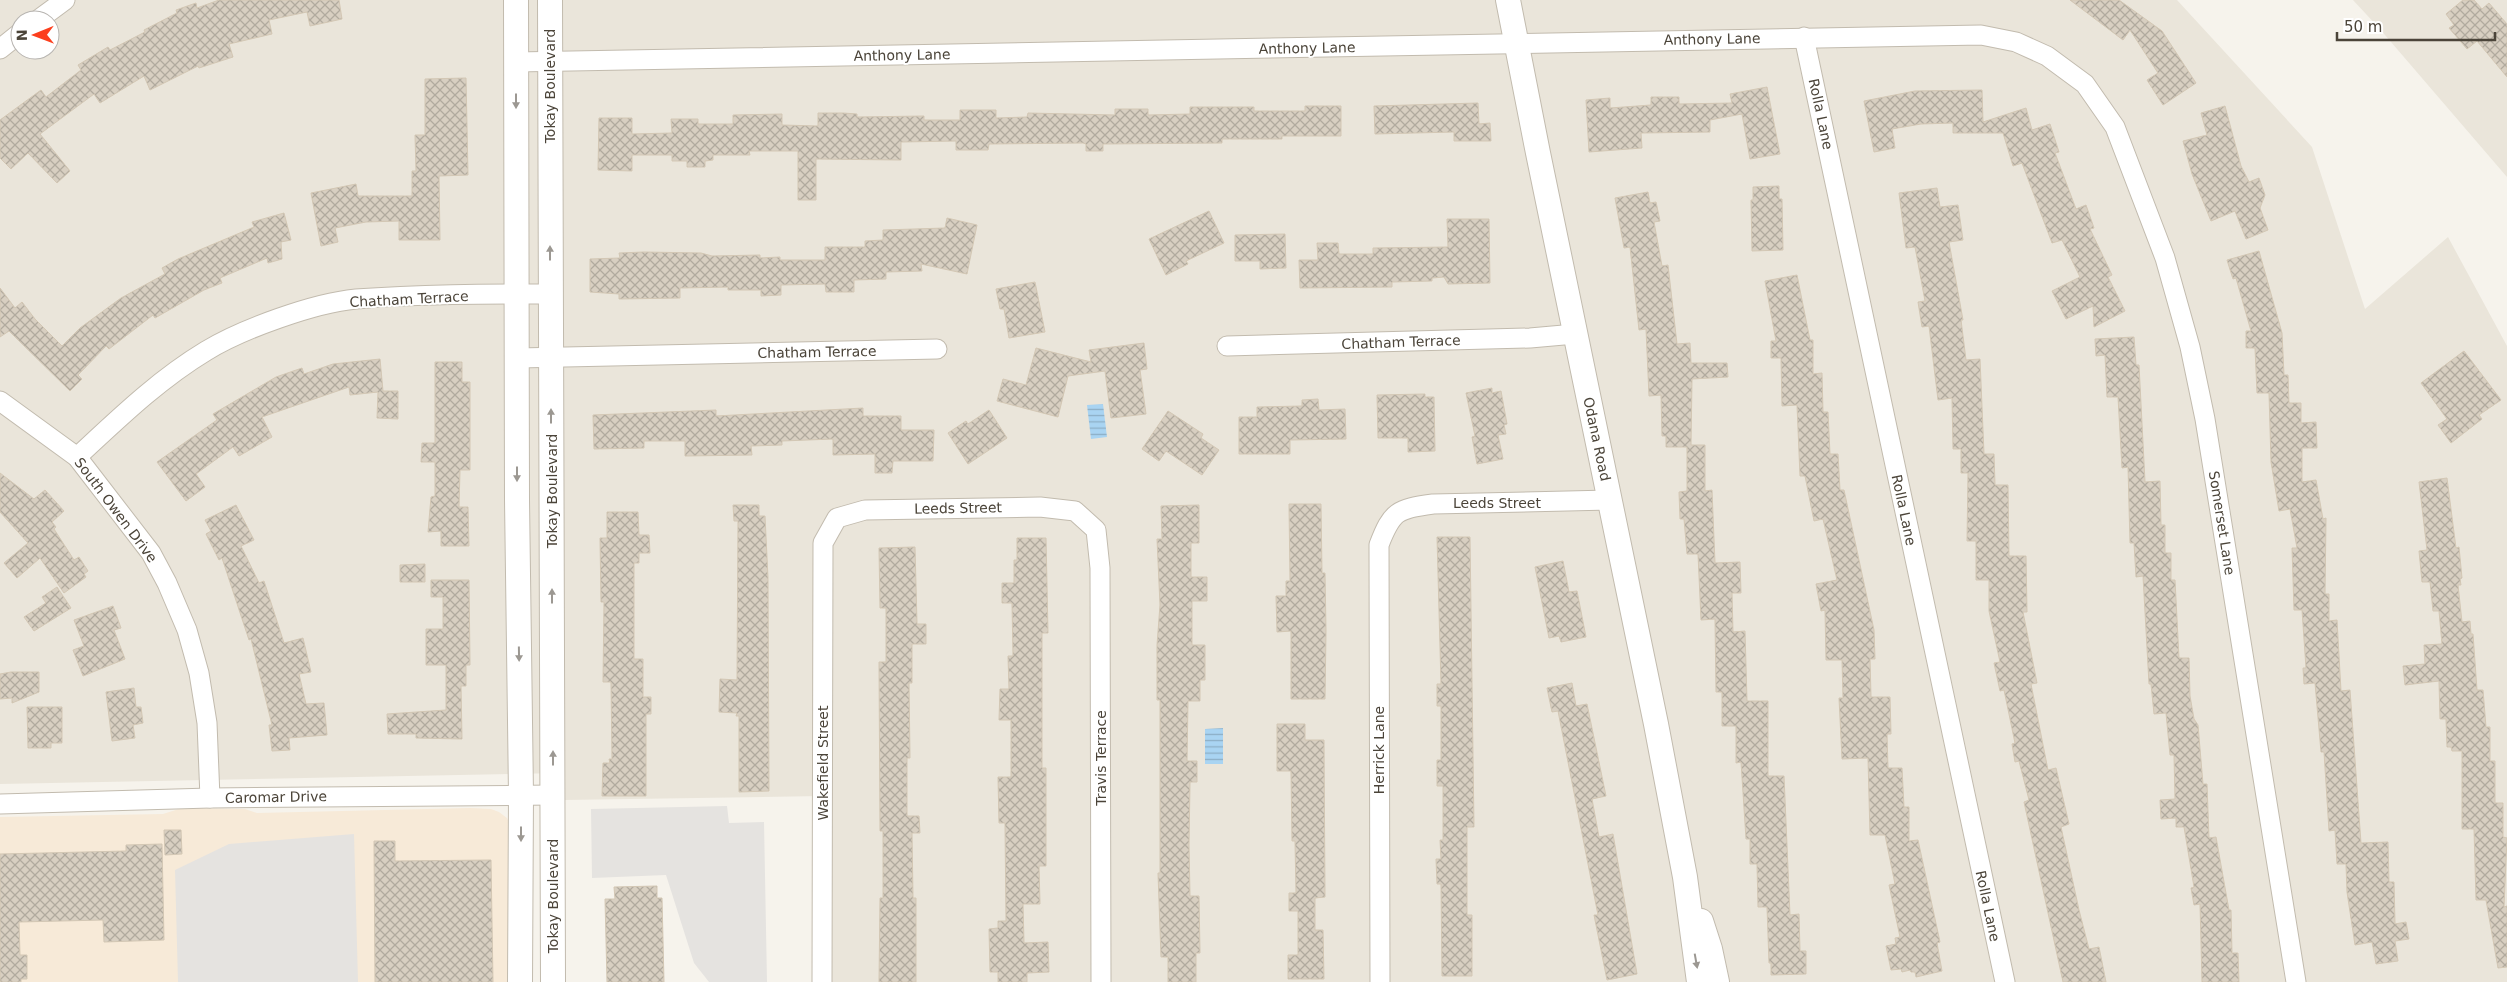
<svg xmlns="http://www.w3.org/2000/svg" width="2507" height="982" font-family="'DejaVu Sans',sans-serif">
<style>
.residential{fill:#eae5da;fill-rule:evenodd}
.commercial{fill:#f7ead8}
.parking{fill:#e5e3e0}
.water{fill:url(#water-rules)}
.building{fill:url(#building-cross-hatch);stroke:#d3c7b4}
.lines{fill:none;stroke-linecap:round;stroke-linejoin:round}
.minor-casing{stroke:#c2bbae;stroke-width:21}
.tertiary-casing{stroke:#c2bbae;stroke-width:26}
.minor{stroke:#fff;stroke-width:19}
.tertiary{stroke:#fff;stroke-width:24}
.oneway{fill:#9c9892}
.labels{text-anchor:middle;stroke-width:4;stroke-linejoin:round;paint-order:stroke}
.street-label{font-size:14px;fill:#4b4439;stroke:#fff}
</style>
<defs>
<pattern id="water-rules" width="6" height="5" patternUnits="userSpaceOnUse" patternTransform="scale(1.25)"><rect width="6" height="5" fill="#a9d4f2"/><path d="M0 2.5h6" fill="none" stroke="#8caec5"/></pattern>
<pattern id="building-cross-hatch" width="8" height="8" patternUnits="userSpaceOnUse" patternTransform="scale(1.25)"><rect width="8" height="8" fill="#d8cfc1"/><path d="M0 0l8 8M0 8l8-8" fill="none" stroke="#b1aa9e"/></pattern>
</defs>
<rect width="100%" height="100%" fill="#f6f3ec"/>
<g class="residential">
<path d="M0 0H2177L2312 147 2365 309 2448 237 2507 346V982H822V796L564 800V773L0 784ZM20 20H50V50H20Z"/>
<polygon points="2353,0 2507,0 2507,177 2379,28"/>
</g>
<polygon class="commercial" points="182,808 245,809 257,813 470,808 491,809 499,812 507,818 510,825 509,982 0,982 0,817 163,814"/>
<g class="parking">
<polygon points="727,806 729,823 764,822 767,982 709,982 694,963 666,875 592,878 591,809"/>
<polygon points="354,834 358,982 178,982 175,870 229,844"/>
</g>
<g class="water">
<polygon points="1103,404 1107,437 1091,439 1087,405"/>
<polygon points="1223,728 1223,764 1205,764 1205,729"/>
</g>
<g class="building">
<polygon points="219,0 339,0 342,19 310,26 307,12 269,20 272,34 229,44 233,57 199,68 198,66 150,90 144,76 100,103 94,94 40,134 70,171 57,183 28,153 11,169 0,158 0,120 41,90 46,97 81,70 78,65 108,47 110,50 145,32 144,30 177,13 176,10 196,3 197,8"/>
<polygon points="2070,0 2119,0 2162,31 2196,83 2163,105 2147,80 2158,73 2130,30 2123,40"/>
<polygon points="2463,0 2474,0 2482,9 2489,3 2507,24 2507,77 2477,41 2467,49 2449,28 2454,25 2446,14"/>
<polygon points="466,78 468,175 439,176 440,240 399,240 399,221 366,222 335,228 338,242 321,246 311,193 356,184 358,196 412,196 412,171 416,171 415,135 425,135 425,79"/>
<polygon points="1767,87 1780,154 1750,159 1742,114 1710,120 1710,132 1641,133 1642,148 1589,152 1586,100 1610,98 1610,108 1651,105 1651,97 1679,97 1679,104 1732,103 1730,94"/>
<polygon points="1982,90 1983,122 2026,108 2032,130 2050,124 2059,152 2055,153 2076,209 2086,205 2094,228 2090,229 2112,275 2108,277 2125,311 2094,327 2093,306 2066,319 2052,291 2080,277 2062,240 2052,243 2022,163 2013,166 2003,133 1953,133 1953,123 1921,124 1892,129 1895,148 1874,152 1864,101 1915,91"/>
<polygon points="1478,103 1479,124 1490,123 1491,141 1454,141 1454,132 1375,134 1374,106"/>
<polygon points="1305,106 1341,106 1341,136 1282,136 1282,139 1222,139 1222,143 1103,144 1103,151 1086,151 1086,144 1083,143 989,144 988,150 956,150 956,141 901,142 901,160 816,159 816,200 798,200 798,151 749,151 750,155 713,155 713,160 705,161 705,167 687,167 687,161 672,161 672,155 632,155 632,171 598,170 599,118 632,118 632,134 672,133 671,119 698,119 698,124 733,124 733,115 782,114 782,125 818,126 818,113 843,113 857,114 857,117 924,116 924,120 960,120 960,110 996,110 996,118 1027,117 1028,113 1115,115 1115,109 1148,109 1148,115 1190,114 1190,107 1254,107 1254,111 1305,111"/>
<polygon points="2225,106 2241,166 2249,182 2259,178 2265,195 2260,208 2268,230 2246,239 2235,211 2211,221 2192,174 2183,141 2207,135 2201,113"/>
<polygon points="1779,186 1779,199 1782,199 1783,250 1752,251 1751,200 1753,200 1753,187"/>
<polygon points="1937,188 1940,207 1958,205 1963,240 1949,242 1963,320 1961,320 1966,360 1980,359 1984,454 1994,454 1995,485 2008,485 2009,556 2026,556 2027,612 2023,612 2037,683 2031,684 2048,770 2056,768 2069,824 2061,827 2079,910 2089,949 2099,947 2106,982 2063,982 2024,802 2029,800 2019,761 2015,762 2012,744 2015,743 2004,690 2000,691 1994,663 2000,662 1989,611 1989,580 1976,580 1976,541 1967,541 1968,473 1961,473 1961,449 1953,449 1952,398 1938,400 1929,326 1922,327 1918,302 1925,301 1915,247 1906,248 1899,193"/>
<polygon points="1648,192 1650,203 1656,202 1660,221 1654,222 1662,266 1668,265 1677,344 1690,343 1691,363 1727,363 1728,377 1692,379 1691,445 1705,445 1705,491 1712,490 1715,563 1740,562 1741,593 1732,593 1733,632 1745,631 1747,701 1768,701 1768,776 1784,776 1790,915 1799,914 1800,951 1806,951 1806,974 1771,975 1771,963 1769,963 1767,907 1758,907 1757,864 1750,864 1750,839 1746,839 1741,762 1736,763 1736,726 1722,726 1722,692 1716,692 1715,619 1701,620 1698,554 1687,554 1684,519 1680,519 1679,492 1687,491 1687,447 1666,447 1666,436 1662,436 1661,395 1649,396 1646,329 1639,330 1630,247 1624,248 1615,198"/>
<polygon points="1209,211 1224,243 1186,261 1188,264 1166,275 1149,239"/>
<polygon points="284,213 291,240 281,242 282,259 268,263 267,258 220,278 222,283 204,290 155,318 153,315 109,349 106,346 78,375 82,379 70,391 9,331 0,337 0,288 15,308 22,302 35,319 62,346 80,328 121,298 165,274 162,268 178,259 254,227 252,222"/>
<polygon points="947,218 977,225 967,274 921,264 922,271 886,272 886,279 854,280 854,292 826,292 825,284 781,285 781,295 761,296 761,290 728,290 728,287 680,288 680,298 619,299 619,294 590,292 590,259 620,258 619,253 644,252 701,253 712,256 760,255 760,258 780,257 780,260 825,260 825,247 865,247 865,241 883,240 883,230 945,228"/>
<polygon points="1447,219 1489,219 1490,283 1448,284 1444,277 1432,278 1432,281 1392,282 1392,287 1300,288 1299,260 1318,260 1317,243 1338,243 1339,254 1373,254 1373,248 1448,247"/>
<polygon points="1285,234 1286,268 1260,269 1260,261 1235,261 1235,235"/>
<polygon points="2259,251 2282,333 2284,375 2288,375 2289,403 2301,403 2301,423 2316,422 2317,448 2302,448 2302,482 2316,480 2323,519 2326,518 2325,594 2329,594 2329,621 2337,620 2341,691 2350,690 2361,843 2388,842 2389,882 2394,882 2395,924 2406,922 2409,939 2395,941 2398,961 2376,964 2372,942 2355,945 2347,892 2346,864 2337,864 2335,830 2329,831 2324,752 2321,752 2315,683 2304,684 2303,668 2306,668 2302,610 2294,610 2292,548 2297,548 2290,509 2279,511 2271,462 2269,393 2257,393 2255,348 2246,348 2246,331 2251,331 2236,278 2233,279 2227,260"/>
<polygon points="1797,275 1810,340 1813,340 1813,374 1822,373 1823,412 1828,412 1830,454 1838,454 1840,490 1844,490 1874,630 1875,659 1870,659 1871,697 1890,697 1891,734 1887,734 1888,768 1902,768 1904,807 1909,807 1909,841 1918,840 1940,942 1937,943 1942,971 1916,977 1915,972 1911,972 1910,970 1902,972 1901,969 1891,970 1886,946 1896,944 1895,938 1900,937 1889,885 1895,884 1885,835 1870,835 1868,758 1842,759 1839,698 1843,698 1842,660 1826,660 1825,610 1821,611 1816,584 1837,580 1823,519 1814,521 1805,476 1800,476 1797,405 1782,406 1781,358 1771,358 1771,341 1776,341 1765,281"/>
<polygon points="1035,282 1045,332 1009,338 1004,309 1000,309 996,289"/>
<polygon points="2134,337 2136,365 2139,365 2145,482 2160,481 2161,525 2165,525 2165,553 2171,553 2171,580 2175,580 2179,658 2189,658 2190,696 2194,719 2198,725 2203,784 2207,784 2209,838 2216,837 2229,910 2231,910 2232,953 2238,953 2239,982 2202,982 2200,904 2194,905 2191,888 2194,887 2184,827 2176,827 2176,818 2161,819 2160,800 2175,799 2174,755 2170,755 2166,713 2154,714 2151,684 2149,684 2143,576 2136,577 2134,543 2130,543 2128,467 2122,468 2118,397 2107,397 2105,355 2096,356 2095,339"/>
<polygon points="1144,343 1147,369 1140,370 1146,414 1111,418 1105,371 1068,376 1058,417 997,401 1003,379 1026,385 1036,348 1091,362 1089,350"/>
<polygon points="2464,351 2501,400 2479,415 2482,419 2451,443 2438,425 2447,419 2421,383"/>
<polygon points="380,359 383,391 398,391 398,419 377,418 378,392 350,395 349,387 262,417 272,437 239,456 233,447 196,474 205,487 186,501 157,462 217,420 213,414 276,377 302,368 304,374 333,364"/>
<polygon points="435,362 462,362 462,382 470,382 470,470 460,470 459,507 468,507 469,546 441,546 441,531 428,532 431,497 435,496 435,462 421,462 422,443 435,443"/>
<polygon points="1492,388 1492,393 1501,391 1507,424 1504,425 1506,434 1498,435 1503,459 1477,464 1472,437 1475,436 1466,393"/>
<polygon points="1425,394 1425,397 1434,397 1435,451 1408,452 1408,438 1378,438 1377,395"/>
<polygon points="1318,399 1319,410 1345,409 1346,439 1290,440 1290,454 1239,454 1239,417 1257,417 1257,407 1302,406 1302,400"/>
<polygon points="863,408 863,416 901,416 901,430 934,430 933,461 893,461 892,473 875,473 875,454 833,455 833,439 782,441 782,445 751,446 752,455 685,456 685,441 644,441 644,448 594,449 593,415 716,410 716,416"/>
<polygon points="989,410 1007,438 968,464 948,433 966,421 968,424"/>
<polygon points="1168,411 1203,434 1201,438 1219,450 1202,475 1166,451 1159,461 1142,449"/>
<polygon points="0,473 34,499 45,490 64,511 52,522 56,527 54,529 74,560 79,557 88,571 84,574 86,577 64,593 40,558 17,578 4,563 28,543 0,512"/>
<polygon points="2447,478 2456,548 2459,547 2462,578 2460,579 2461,585 2458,585 2462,622 2470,621 2471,634 2473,634 2477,690 2483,690 2486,727 2490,727 2490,761 2495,761 2495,803 2503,803 2503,837 2507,838 2504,907 2507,906 2507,967 2498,968 2486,900 2476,900 2474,829 2462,829 2462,751 2452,751 2451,747 2447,747 2446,719 2440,719 2439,681 2405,685 2403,666 2425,664 2424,645 2442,644 2439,611 2433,611 2430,582 2422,582 2419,551 2427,550 2419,482"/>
<polygon points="1289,504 1321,504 1322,573 1325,573 1326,631 1325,699 1291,699 1291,631 1277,632 1276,596 1286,596 1286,581 1290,581"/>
<polygon points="236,505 254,540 241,546 259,583 264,581 284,643 303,638 311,672 299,674 306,704 324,703 327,735 289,738 290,750 272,751 269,725 272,725 251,639 249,640 222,558 219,560 206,534 211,531 205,520"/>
<polygon points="733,505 759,505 759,516 765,516 768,578 769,791 739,792 739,716 736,716 737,713 719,712 720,679 737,680 738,521 734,521"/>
<polygon points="1199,505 1199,543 1191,543 1191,577 1207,577 1207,601 1192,601 1192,645 1205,645 1205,680 1200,680 1200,701 1188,701 1187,761 1197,761 1197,782 1190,782 1189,845 1190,896 1199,896 1200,953 1196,953 1196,982 1168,982 1168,957 1161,957 1158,873 1160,873 1160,700 1157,700 1157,645 1160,605 1157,539 1162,539 1161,506"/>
<polygon points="607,512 638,512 639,535 649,535 650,553 639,553 639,563 634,563 634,659 643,659 643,697 651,697 651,714 646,714 646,796 602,796 603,763 610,763 609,759 612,759 611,682 603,682 604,602 601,602 600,538 607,538"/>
<polygon points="1437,537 1470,537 1474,827 1467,827 1467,915 1472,915 1472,976 1442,976 1441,884 1437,884 1436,859 1441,859 1440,840 1443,840 1443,786 1437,786 1437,760 1441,760 1441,706 1437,706 1437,684 1441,684"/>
<polygon points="1017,538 1046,538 1048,633 1042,633 1042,768 1046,768 1046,866 1039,866 1040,904 1023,904 1024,943 1048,942 1049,972 1027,973 1027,982 998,982 998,972 990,972 989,929 998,928 998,921 1006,921 1005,823 999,823 998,777 1011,777 1011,720 999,720 1000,689 1009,689 1008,656 1013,656 1012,603 1002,603 1002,583 1014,583 1014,560 1017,560"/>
<polygon points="915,547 917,624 926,624 926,644 912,644 912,683 909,683 910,758 907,758 907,816 919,816 920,833 912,833 913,898 916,898 916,982 879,982 880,898 883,898 883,831 880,831 879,662 886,662 886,608 880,608 879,548"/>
<polygon points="1563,561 1569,592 1577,591 1586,637 1561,642 1559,636 1549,638 1535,567"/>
<polygon points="425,564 425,582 400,582 400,565"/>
<polygon points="431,580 469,580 470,665 466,665 466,686 461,686 462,739 416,738 416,734 388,734 387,714 446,710 446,665 426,665 426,629 443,629 443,597 431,597"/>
<polygon points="57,587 71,608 34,631 24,617 46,603 42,597"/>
<polygon points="113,606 121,628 114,630 125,659 83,676 73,650 84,646 74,620"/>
<polygon points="11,672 39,672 39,692 12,703 12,698 0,699 0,674"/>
<polygon points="1572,683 1576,706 1587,704 1606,796 1592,799 1599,837 1613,834 1637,974 1607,980 1594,915 1598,915 1558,711 1552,712 1547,688"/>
<polygon points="134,688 136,707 141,707 143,723 133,725 135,738 112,741 106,692"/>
<polygon points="27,707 62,707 62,743 51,743 51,748 28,748"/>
<polygon points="1277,724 1305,724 1305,740 1324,740 1325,897 1315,898 1315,930 1323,930 1324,979 1288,979 1288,955 1298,955 1298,911 1289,911 1289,893 1296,893 1295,841 1292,841 1291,771 1277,771"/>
<polygon points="164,830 181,830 182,854 165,855"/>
<polygon points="374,841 395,841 395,861 491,860 493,982 375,982"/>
<polygon points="162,844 164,940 104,942 103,920 19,922 20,955 27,955 27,979 21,979 21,982 0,982 0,854 126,851 126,845"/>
<polygon points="657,886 657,898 662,898 664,982 607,982 605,899 615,899 614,887"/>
</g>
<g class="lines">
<defs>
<g id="minor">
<polyline points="38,20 65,0"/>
<polyline points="1804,37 2005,982"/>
<polyline points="0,49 20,33"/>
<polyline points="516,62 1981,35 2016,42 2047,56 2085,84 2115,127 2165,258 2190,347 2205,419 2296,982"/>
<polyline points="1227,346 1530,338 1575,334"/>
<polyline points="518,358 937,349"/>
<polyline points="0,401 77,457 151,553 167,583 187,630 199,673 207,723 210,798"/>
<path d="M77 457C118 419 158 380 206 351 242 329 314 303 356 299 418 294 486 294 549 294"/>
<polyline points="0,804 210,798 553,795"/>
<polyline points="822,982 823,543 837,518 865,510 1040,507 1075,511 1096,530 1100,568 1101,982"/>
<path d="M1380 982 1379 545C1392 511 1397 509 1433 504L1610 500"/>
</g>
<g id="tertiary">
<polyline points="516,0 517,500 521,795 520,982"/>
<polyline points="550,0 553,982"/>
<polyline points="1508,0 1538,153 1656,724 1685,877 1699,982"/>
<polyline points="1701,921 1710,949 1717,982"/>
</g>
</defs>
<use href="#minor" class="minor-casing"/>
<use href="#tertiary" class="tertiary-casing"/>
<use href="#minor" class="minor"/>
<use href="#tertiary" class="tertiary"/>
</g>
<defs><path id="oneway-solid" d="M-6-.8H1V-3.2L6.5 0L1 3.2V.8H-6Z" transform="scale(1.25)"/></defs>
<g class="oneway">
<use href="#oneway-solid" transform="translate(516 101) rotate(90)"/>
<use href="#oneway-solid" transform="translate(550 253) rotate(-90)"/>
<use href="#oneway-solid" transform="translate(551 416) rotate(-90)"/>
<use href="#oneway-solid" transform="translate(517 474) rotate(90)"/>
<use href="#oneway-solid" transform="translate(552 596) rotate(-90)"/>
<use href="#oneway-solid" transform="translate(519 654) rotate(89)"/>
<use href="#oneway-solid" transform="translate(553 758) rotate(-90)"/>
<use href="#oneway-solid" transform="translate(521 834) rotate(90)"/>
<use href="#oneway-solid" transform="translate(1696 961) rotate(80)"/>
</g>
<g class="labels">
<g class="street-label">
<text transform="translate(1712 39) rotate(-1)" y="5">Anthony Lane</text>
<text transform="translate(1307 48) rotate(-1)" y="5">Anthony Lane</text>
<text transform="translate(902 55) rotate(-1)" y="5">Anthony Lane</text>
<text transform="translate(550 86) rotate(-90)" y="5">Tokay Boulevard</text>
<text transform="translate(1821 114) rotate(78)" y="5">Rolla Lane</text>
<text transform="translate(409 299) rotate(-3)" y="5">Chatham Terrace</text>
<text transform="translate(1401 342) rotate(-2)" y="5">Chatham Terrace</text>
<text transform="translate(817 352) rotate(-1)" y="5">Chatham Terrace</text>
<text transform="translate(1597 439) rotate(78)" y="5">Odana Road</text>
<text transform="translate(552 491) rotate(-90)" y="5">Tokay Boulevard</text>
<text x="1497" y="508">Leeds Street</text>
<text transform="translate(958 508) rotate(-1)" y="5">Leeds Street</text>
<text transform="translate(116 510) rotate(53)" y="5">South Owen Drive</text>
<text transform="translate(1904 510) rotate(78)" y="5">Rolla Lane</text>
<text transform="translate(2222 523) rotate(81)" y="5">Somerset Lane</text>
<text transform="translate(1379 750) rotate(-90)" y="5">Herrick Lane</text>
<text transform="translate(1101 758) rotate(-90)" y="5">Travis Terrace</text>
<text transform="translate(823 763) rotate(-90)" y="5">Wakefield Street</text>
<text transform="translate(276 797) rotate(-1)" y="5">Caromar Drive</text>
<text transform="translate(553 896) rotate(-90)" y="5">Tokay Boulevard</text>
<text transform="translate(1988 906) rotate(78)" y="5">Rolla Lane</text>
</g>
</g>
<g transform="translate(35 35) rotate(269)"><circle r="24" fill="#ffffff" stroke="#b7b4b0"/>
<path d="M0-4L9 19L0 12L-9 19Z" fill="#fc3f1d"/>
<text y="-8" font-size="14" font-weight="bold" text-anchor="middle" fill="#4b4439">N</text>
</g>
<path d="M2337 32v8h158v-8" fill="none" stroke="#4b4439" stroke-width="2.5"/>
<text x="2344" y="32" font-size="15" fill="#4b4439" stroke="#ffffff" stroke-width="4" paint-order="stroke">50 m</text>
</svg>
